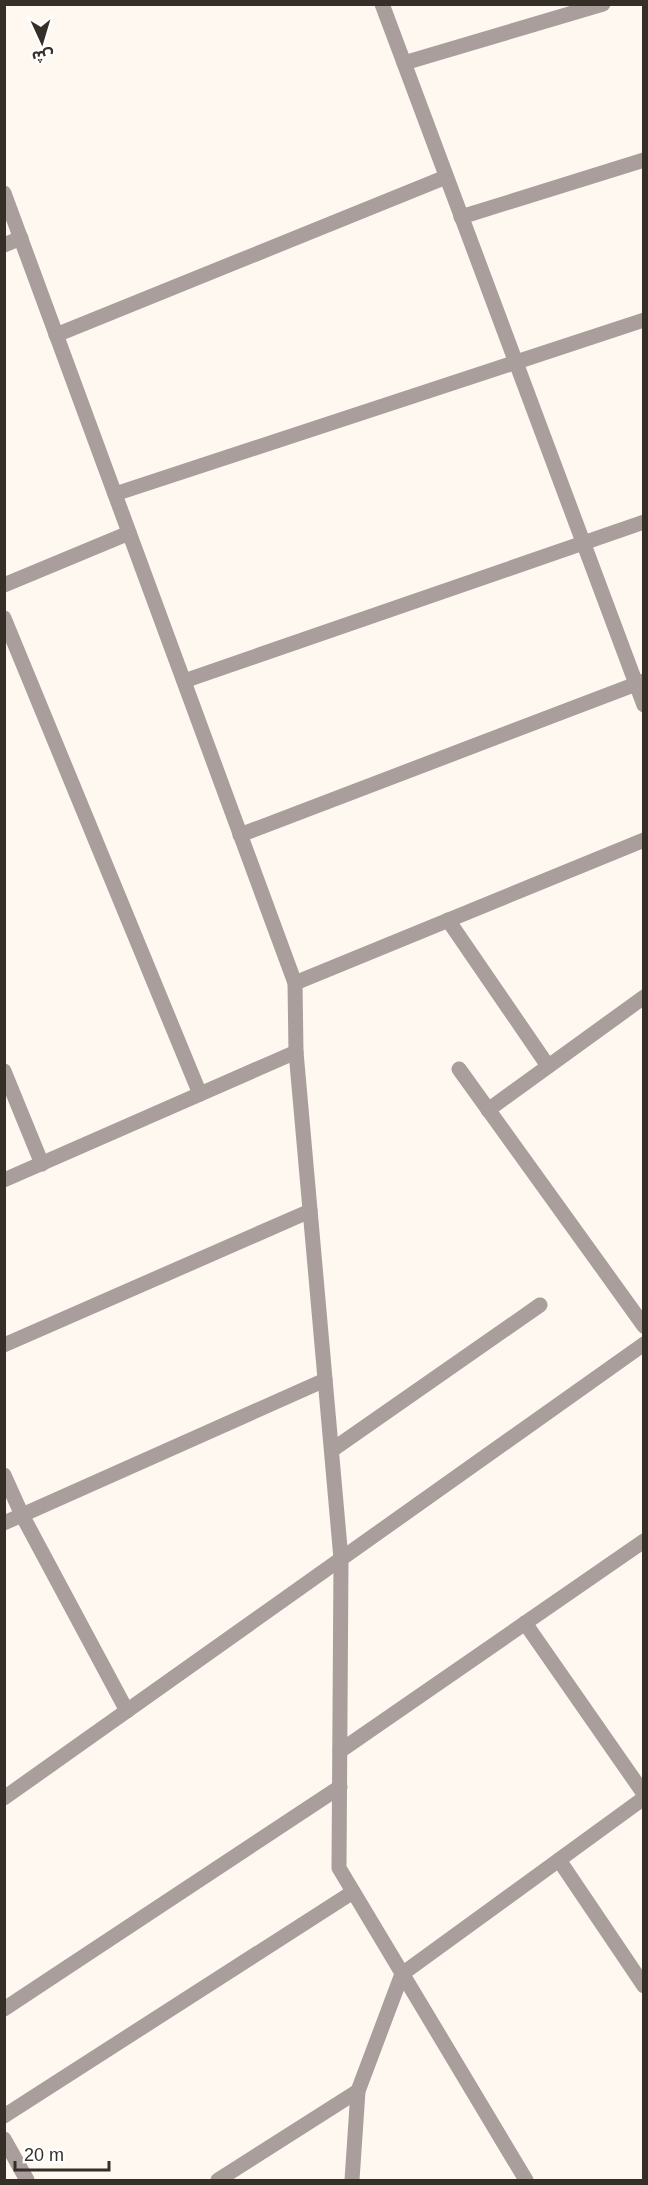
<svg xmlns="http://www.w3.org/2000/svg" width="648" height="2185" font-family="Helvetica,'Noto Sans Arabic',sans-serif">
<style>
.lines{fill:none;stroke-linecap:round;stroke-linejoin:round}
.minor{stroke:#a99e9c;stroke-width:15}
.tertiary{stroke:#a99e9c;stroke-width:15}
</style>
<rect width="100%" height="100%" fill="#fef8f0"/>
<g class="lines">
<g class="minor">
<polyline points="382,4 644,705"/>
<polyline points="404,63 603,4"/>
<polyline points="4,193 295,983 296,1052 341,1559 339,1868 526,2180"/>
<polyline points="461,217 644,160"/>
<polyline points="4,245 21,238"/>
<polyline points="56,335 446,177"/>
<polyline points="115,494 644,320"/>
<polyline points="4,585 129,533"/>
<polyline points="4,618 200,1094"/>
<polyline points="184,681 644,522"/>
<polyline points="240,835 644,681"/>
<polyline points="448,920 548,1066"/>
<polyline points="295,983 644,840"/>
<polyline points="459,1069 644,1326"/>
<polyline points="4,1071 42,1164"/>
<polyline points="488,1110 644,997"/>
<polyline points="4,1180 296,1052"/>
<polyline points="4,1345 310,1211"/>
<polyline points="332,1450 540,1305"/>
<polyline points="4,1475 22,1515 127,1711"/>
<polyline points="4,1523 325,1380"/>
<polyline points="525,1623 644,1794"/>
<polyline points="340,1751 644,1541"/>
<polyline points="559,1860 644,1986"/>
<polyline points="4,2009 340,1787"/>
<polyline points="4,2116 353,1892"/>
<polyline points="4,2139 27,2180"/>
<polyline points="218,2180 358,2091"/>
<polyline points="352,2180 358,2091 402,1974 644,1798"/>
</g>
<polyline class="tertiary" points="4,1798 644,1344"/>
</g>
<rect width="648" height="2185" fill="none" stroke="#352f28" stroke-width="12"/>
<g transform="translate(42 42) rotate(176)" stroke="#ffffff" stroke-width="4.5" paint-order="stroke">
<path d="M0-4.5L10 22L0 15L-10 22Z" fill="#352f28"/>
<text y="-9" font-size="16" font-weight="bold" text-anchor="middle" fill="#352f28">ش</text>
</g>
<path d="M15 2161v9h94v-9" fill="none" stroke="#352f28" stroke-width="3"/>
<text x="24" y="2161" font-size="18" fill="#352f28" stroke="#ffffff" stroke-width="4.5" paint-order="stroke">20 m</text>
</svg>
